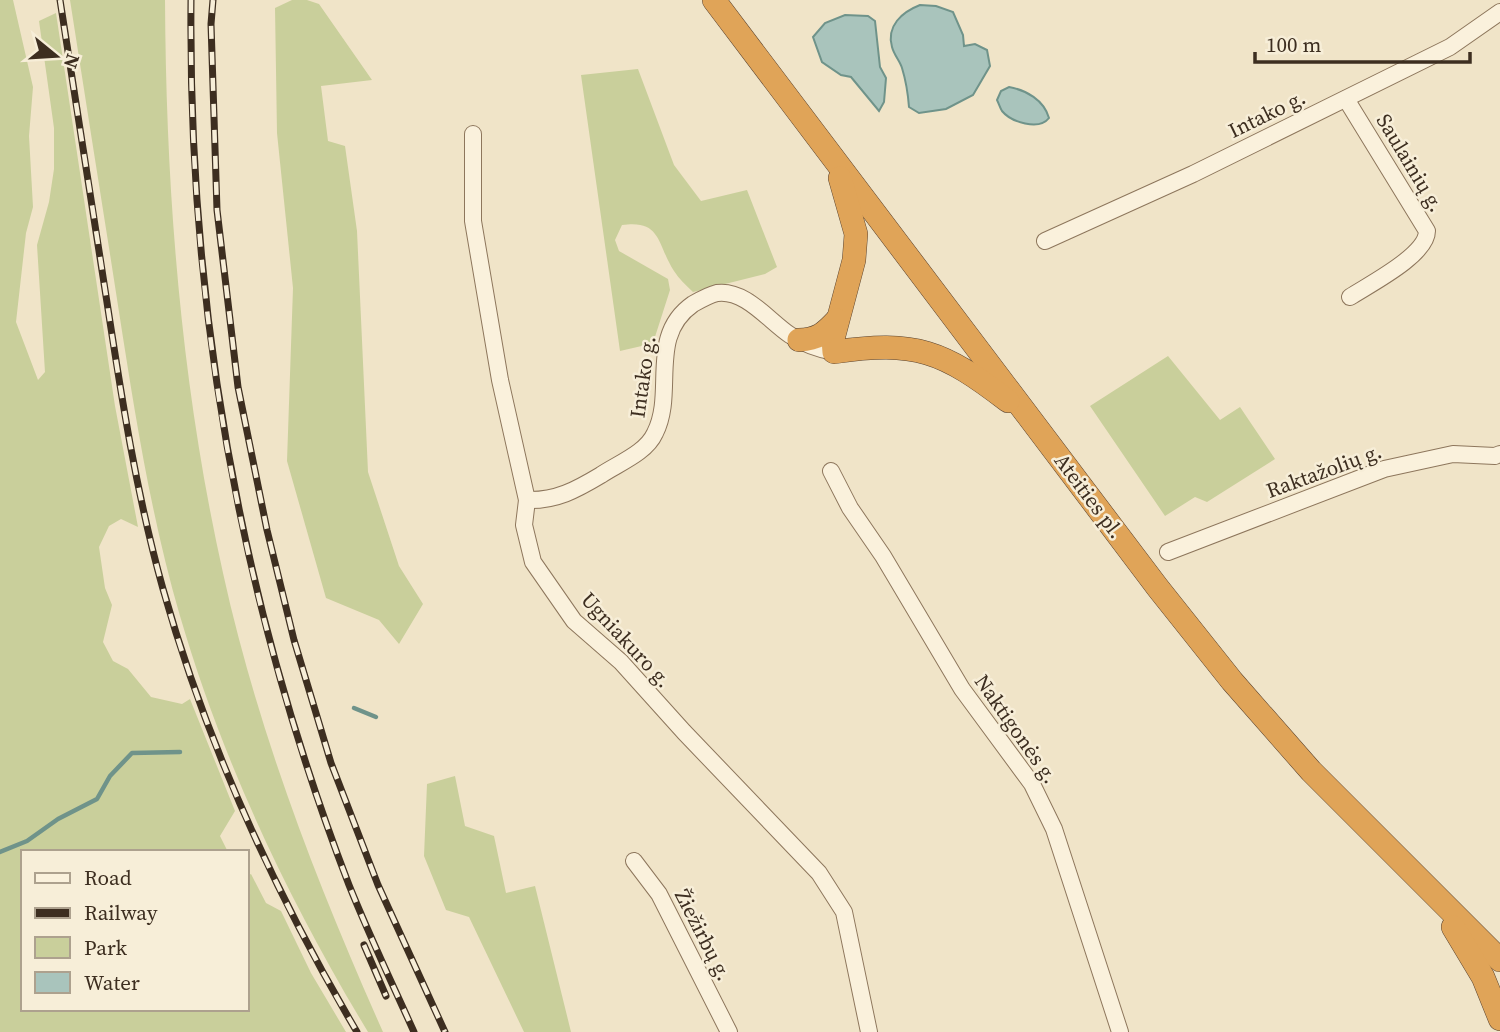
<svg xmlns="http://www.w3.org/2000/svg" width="1500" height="1032" font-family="'Source Serif 4',serif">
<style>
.green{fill:#c9cf9b}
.water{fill:#a9c4bc;stroke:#6f938a;stroke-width:2}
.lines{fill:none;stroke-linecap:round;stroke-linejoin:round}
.stream{stroke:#6f938a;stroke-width:4.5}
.minor-casing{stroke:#8d765c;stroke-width:18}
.highway-casing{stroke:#5b4430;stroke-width:24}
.minor{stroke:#faf1dc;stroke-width:16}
.highway{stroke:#e0a458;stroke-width:23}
.rail-casing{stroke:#3d2e20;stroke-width:7}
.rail{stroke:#f7eed8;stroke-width:4.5;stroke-dasharray:13;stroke-linecap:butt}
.labels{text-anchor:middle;stroke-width:5;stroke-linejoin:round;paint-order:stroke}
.street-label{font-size:21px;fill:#3d2e20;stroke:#f7eed8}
</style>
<rect width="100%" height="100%" fill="#f0e4c8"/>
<g class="green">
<path d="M0 0H13L33 87 29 136 33 207 26 233 16 322 38 380 45 372 37 245 49 202 54 169V128L39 21 56 13 115 406 138 527 121 519 109 526 99 547 105 588 112 605 103 642 113 661 128 669 151 697 182 704 190 699 235 811 220 836 228 852H23V1009H247V973L250 972C243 954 249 934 249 916 249 903 247 889 247 876L251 874 266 903 281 911 311 973 346 1032H0Z"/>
<path d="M70 0H165C166 193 181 385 223 573 258 732 317 884 383 1032H368C289 901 223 763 180 616 151 517 135 414 119 312 103 208 86 104 70 0Z"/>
<polygon points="292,0 307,0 319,4 372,80 321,86 328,141 345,146 357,231 368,472 399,566 423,604 399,644 379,620 326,598 287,461 293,288 277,133 275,8"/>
<path d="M638 69 674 165 701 201 747 190 777 267 765 274 693 292C686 285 679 279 674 271 657 245 662 219 622 225L615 240 619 251 668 279 670 290 654 340 646 345 620 351 581 75Z"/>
<polygon points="1168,356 1220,420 1240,407 1275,459 1207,502 1195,497 1165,516 1090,406"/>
<polygon points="455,776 465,826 494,836 506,893 535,886 571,1032 524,1032 469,917 446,910 424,856 427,784"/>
</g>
<g class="water">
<path d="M920 5 936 6 953 12 963 35 964 46 975 44 987 50 990 66 973 95 946 109 919 113 909 107C908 94 906 81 902 68 900 61 894 55 892 47 886 26 902 12 920 5Z"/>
<polygon points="845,15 868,16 875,21 880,67 886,78 884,102 879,111 851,77 841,75 822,62 813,37 825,23"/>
<path d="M1009 87C1026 90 1044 100 1049 118 1039 131 1011 122 1002 111 1000 108 999 104 997 100L1001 91Z"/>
</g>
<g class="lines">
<g class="stream">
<polyline points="354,708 376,717"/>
<polyline points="0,852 27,841 58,819 97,799 110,776 132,753 180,752"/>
</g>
<defs>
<g id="minor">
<path d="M1346 99 1427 231C1427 255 1370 284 1350 297"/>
<polyline points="473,134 473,221 500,380 527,500 524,525 533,562 574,621 621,662 684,732 819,873 844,912 869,1032"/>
<polyline points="1045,241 1193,174 1450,47 1500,12"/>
<polyline points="831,471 850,508 883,556 962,689 1032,784 1054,829 1120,1032"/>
<path d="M527 500C556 501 576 490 601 475 619 463 646 453 655 433 676 392 647 336 693 304 700 300 709 295 717 293 745 289 769 321 790 335 804 344 818 349 834 352"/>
<polyline points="1168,552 1384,469 1453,454 1495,456 1500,454"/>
<polyline points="634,861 659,894 729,1032"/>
</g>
<g id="highway">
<polyline points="714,0 1158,588 1232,681 1311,771 1500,960"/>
<path d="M840 178 856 234 854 260 833 339 834 352C916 340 943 351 1008 401"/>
<path d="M799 340C818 339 824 334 837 320"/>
<polyline points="1453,927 1483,977 1500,1019"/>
</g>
</defs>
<use href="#minor" class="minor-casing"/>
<use href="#highway" class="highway-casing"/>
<use href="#minor" class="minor"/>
<use href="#highway" class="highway"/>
<defs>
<g id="rail">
<path d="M60 0C75 99 91 197 106 296 121 394 136 493 163 589 207 745 275 893 357 1032"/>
<path d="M191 0C188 307 239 599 349 885 369 935 392 983 414 1032"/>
<polyline points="213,0 211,24 217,210 238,387 267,530 294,640 331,763 378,885 445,1032"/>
<polyline points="364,945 386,996"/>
</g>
</defs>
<use href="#rail" class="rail-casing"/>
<use href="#rail" class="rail"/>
</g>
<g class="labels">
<g class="street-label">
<text transform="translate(1267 114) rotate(-26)" y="7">Intako g.</text>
<text transform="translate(1410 163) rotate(59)" y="7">Saulainių g.</text>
<text transform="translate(643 377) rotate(-82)" y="7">Intako g.</text>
<text transform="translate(1324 471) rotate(-20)" y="7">Raktažolių g.</text>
<text transform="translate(1089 496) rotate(53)" y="7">Ateities pl.</text>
<text transform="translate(626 640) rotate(47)" y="7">Ugniakuro g.</text>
<text transform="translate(1016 729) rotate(55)" y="7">Naktigonės g.</text>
<text transform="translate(703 935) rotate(63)" y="7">Žiežirbų g.</text>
</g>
</g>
<rect x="21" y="850" width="228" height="161" fill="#f7eed8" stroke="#ada18e" stroke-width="2"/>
<rect x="35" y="873" width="35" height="10" fill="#faf1dc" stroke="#ada18e" stroke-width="2"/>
<text x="84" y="885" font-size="21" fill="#3d2e20">Road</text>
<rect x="35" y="908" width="35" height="10" fill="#3d2e20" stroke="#ada18e" stroke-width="2"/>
<text x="84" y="920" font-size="21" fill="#3d2e20">Railway</text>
<rect x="35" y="937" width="35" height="21" fill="#c9cf9b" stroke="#ada18e" stroke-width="2"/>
<text x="84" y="955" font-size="21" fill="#3d2e20">Park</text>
<rect x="35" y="972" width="35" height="21" fill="#a9c4bc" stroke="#ada18e" stroke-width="2"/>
<text x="84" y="990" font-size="21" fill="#3d2e20">Water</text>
<g transform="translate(56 56) rotate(108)" stroke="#f7eed8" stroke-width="5" paint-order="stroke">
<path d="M0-5L12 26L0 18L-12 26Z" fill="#3d2e20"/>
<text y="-10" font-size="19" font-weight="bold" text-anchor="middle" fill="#3d2e20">N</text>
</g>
<path d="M1255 52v10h215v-10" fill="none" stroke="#3d2e20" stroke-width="3.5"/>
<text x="1266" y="52" font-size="21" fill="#3d2e20" stroke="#f7eed8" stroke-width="5" paint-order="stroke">100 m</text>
</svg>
